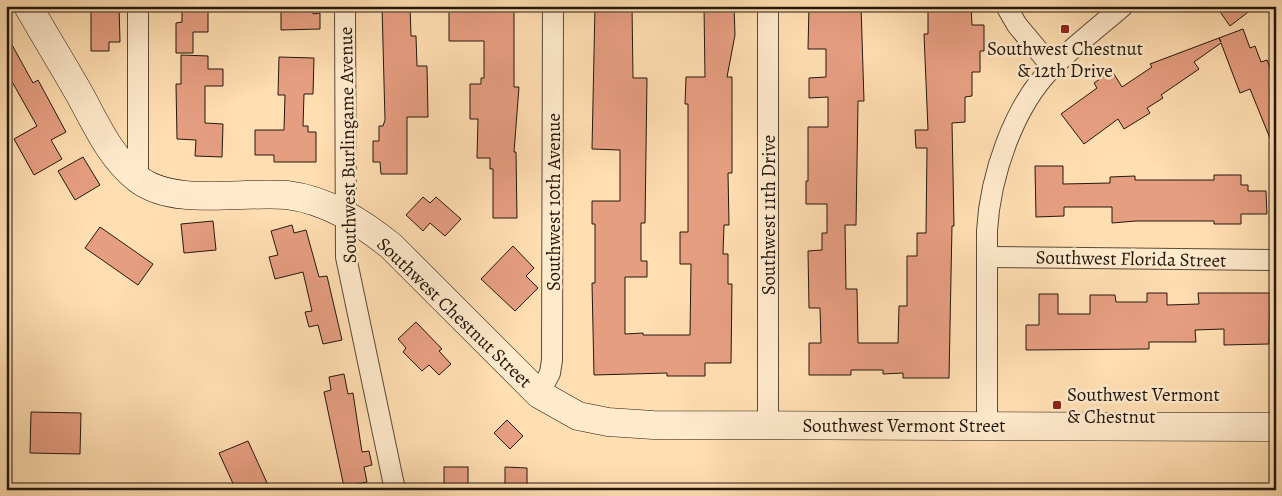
<svg xmlns="http://www.w3.org/2000/svg" width="1282" height="496" font-family="Alegreya,serif">
<style>
.building{fill:#e69e81;stroke:#24180e}
.lines{fill:none;stroke-linecap:round;stroke-linejoin:round}
.street-casing{stroke:#5b4a37;stroke-width:22}
.secondary-casing{stroke:#24180e;stroke-width:29}
.street{stroke:#ffeacc;stroke-width:20}
.secondary{stroke:#ffeacc;stroke-width:28}
.poi-dot{fill:#8f2418;stroke:#ffeacc;stroke-width:2}
.labels{text-anchor:middle;stroke-width:5;stroke-linejoin:round;paint-order:stroke}
.poi-label{font-size:19px;fill:#24180e;stroke:#ffeacc}
.street-label{font-size:19px;fill:#24180e;stroke:#ffeacc}
</style>
<rect width="100%" height="100%" fill="#ffdeb1"/>
<filter id="stains"><feTurbulence type="fractalNoise" baseFrequency=".004" numOctaves="4"/><feColorMatrix values="0 0 0 0 .2 0 0 0 0 .09 0 0 0 0 .02 0 0 0 .5 -.17"/></filter>
<radialGradient id="worn" r=".72"><stop offset=".6" stop-color="#630" stop-opacity="0"/><stop offset="1" stop-color="#630" stop-opacity=".3"/></radialGradient>
<g class="building">
<polygon points="96,6 119,6 120,42 109,42 109,51 91,51 91,11 96,11"/>
<polygon points="182,6 208,6 208,32 193,32 193,53 176,53 176,23 182,22"/>
<polygon points="285,6 313,6 313,14 320,13 320,29 281,30 281,9 285,9"/>
<polygon points="382,6 410,6 411,36 416,36 417,66 427,66 428,117 407,117 407,174 381,174 380,162 373,162 373,141 379,141 379,126 383,126 385,120"/>
<polygon points="449,6 514,6 514,87 519,87 514,152 516,152 517,218 493,218 493,169 490,169 490,158 477,158 478,119 470,119 470,84 481,84 481,78 484,78 484,41 449,41"/>
<polygon points="595,6 632,6 633,78 647,78 645,223 641,223 641,261 647,261 647,277 625,277 625,334 643,333 643,335 690,335 691,264 680,264 680,232 688,232 688,104 685,104 686,77 705,77 704,6 734,6 735,35 727,77 732,77 732,173 728,173 729,225 724,225 723,254 728,254 728,284 732,284 731,363 705,363 705,376 667,376 667,373 594,375 592,283 595,283 595,224 592,224 592,201 620,201 620,150 592,149"/>
<polygon points="809,6 861,6 864,101 858,101 856,225 845,225 846,289 857,289 858,343 898,343 899,306 907,306 907,256 917,256 917,233 926,233 927,148 916,148 915,130 928,130 924,34 928,34 928,6 971,6 972,25 984,25 984,51 980,51 980,72 972,72 972,96 965,97 965,122 952,123 954,226 952,226 949,378 903,378 903,373 883,374 883,370 851,370 851,375 809,375 809,343 821,343 820,308 809,308 808,251 822,250 822,233 827,233 827,204 806,204 806,181 808,181 808,127 828,127 828,97 809,98 809,78 826,77 826,49 808,49"/>
<polygon points="1216,6 1256,6 1230,26"/>
<polygon points="1243,29 1250,48 1255,46 1261,62 1267,60 1276,83 1276,153 1250,89 1240,93 1221,43 1194,62 1199,69 1161,95 1163,98 1147,108 1150,113 1124,129 1118,119 1084,144 1061,114 1097,88 1094,83 1112,71 1122,87 1152,67 1150,64 1219,38 1221,42 1219,38"/>
<polygon points="6,34 33,83 38,80 66,132 51,140 62,159 34,175 14,139 37,126 6,71"/>
<polygon points="181,55 208,56 208,69 223,69 223,86 205,86 205,123 223,124 222,157 195,156 196,140 177,139 176,84 181,84"/>
<polygon points="279,57 314,58 313,94 304,94 303,126 308,126 308,132 316,132 316,162 274,162 274,155 255,155 255,130 284,130 285,95 278,95"/>
<polygon points="83,157 100,185 75,200 58,171"/>
<polygon points="1035,166 1063,166 1063,184 1110,183 1110,177 1135,176 1135,180 1214,180 1214,175 1241,175 1241,185 1248,185 1248,191 1266,191 1267,214 1241,214 1241,224 1214,224 1214,221 1136,221 1112,223 1112,207 1064,207 1064,216 1036,217"/>
<polygon points="423,197 430,203 436,197 461,219 445,236 430,223 423,231 406,215"/>
<polygon points="213,221 216,250 184,253 181,224"/>
<polygon points="292,225 294,233 306,230 319,277 327,276 342,340 323,344 318,325 309,327 305,312 312,311 303,272 275,279 269,257 278,255 271,231"/>
<polygon points="100,227 153,264 138,285 85,248"/>
<polygon points="513,246 534,268 526,276 538,288 515,311 481,279"/>
<polygon points="1147,293 1167,293 1167,305 1199,304 1198,293 1270,293 1269,344 1224,345 1224,329 1195,330 1196,342 1149,342 1149,349 1026,350 1026,325 1039,325 1039,294 1058,294 1058,314 1090,314 1090,295 1115,295 1116,302 1147,302"/>
<polygon points="416,322 442,349 439,351 451,364 439,375 429,365 422,371 403,352 406,348 398,339"/>
<polygon points="344,374 348,394 353,393 362,452 369,451 372,465 364,467 367,482 344,487 324,392 331,390 329,377"/>
<polygon points="31,412 81,413 80,454 30,453"/>
<polygon points="507,420 523,436 510,449 494,433"/>
<polygon points="248,441 268,485 258,490 236,490 219,453"/>
<rect x="444" y="467" width="24" height="23"/>
<polygon points="505,467 527,468 527,490 505,490"/>
</g>
<g class="lines">
<defs>
<g id="street">
<polyline points="138,6 138,179"/>
<polyline points="345,6 346,257 395,490"/>
<polyline points="1006,6 1017,25 1052,67"/>
<polyline points="987,257 1276,260"/>
<polyline points="539,394 550,373 552,360 553,6"/>
<polyline points="768,425 768,6"/>
<path d="M987 426V231C990 177 1013 106 1053 67 1075 45 1100 26 1123 6"/>
</g>
<path id="secondary" d="M28 6C45 36 63 65 80 95 96 124 110 157 138 179 174 207 243 191 287 195 327 200 361 222 391 246L539 394 578 416 608 422 653 425 1276 427"/>
</defs>
<use href="#street" class="street-casing"/>
<use href="#secondary" class="secondary-casing"/>
<use href="#street" class="street"/>
<use href="#secondary" class="secondary"/>
</g>
<g class="poi-dot">
<rect x="1060" y="24" width="10" height="10" rx="2.5"/>
<rect x="1052" y="400" width="10" height="10" rx="2.5"/>
</g>
<g class="labels">
<g class="poi-label">
<text x="1065" y="55">Southwest Chestnut<tspan x="1065" dy="22">&amp; 12th Drive</tspan></text>
<text x="1067" y="401" text-anchor="start">Southwest Vermont<tspan x="1067" dy="22">&amp; Chestnut</tspan></text>
</g>
<g class="street-label">
<text transform="translate(347 145) rotate(-91)" y="7">Southwest Burlingame Avenue</text>
<text transform="translate(553 202) rotate(-90)" y="7">Southwest 10th Avenue</text>
<text transform="translate(768 215) rotate(-90)" y="7">Southwest 11th Drive</text>
<text transform="translate(1131 258) rotate(1)" y="7">Southwest Florida Street</text>
<text transform="translate(455 312) rotate(44)" y="7">Southwest Chestnut Street</text>
<text x="904" y="432">Southwest Vermont Street</text>
</g>
</g>
<rect width="1282" height="496" fill="none" stroke="#ffdeb1" stroke-width="25"/>
<rect x="8" y="8" width="1267" height="481" fill="none" stroke="#24180e" stroke-width="2.5"/>
<rect x="12" y="12" width="1257" height="471" fill="none" stroke="#24180e"/>
<rect width="100%" height="100%" filter="url(#stains)"/>
<rect width="100%" height="100%" fill="url(#worn)"/>
</svg>
